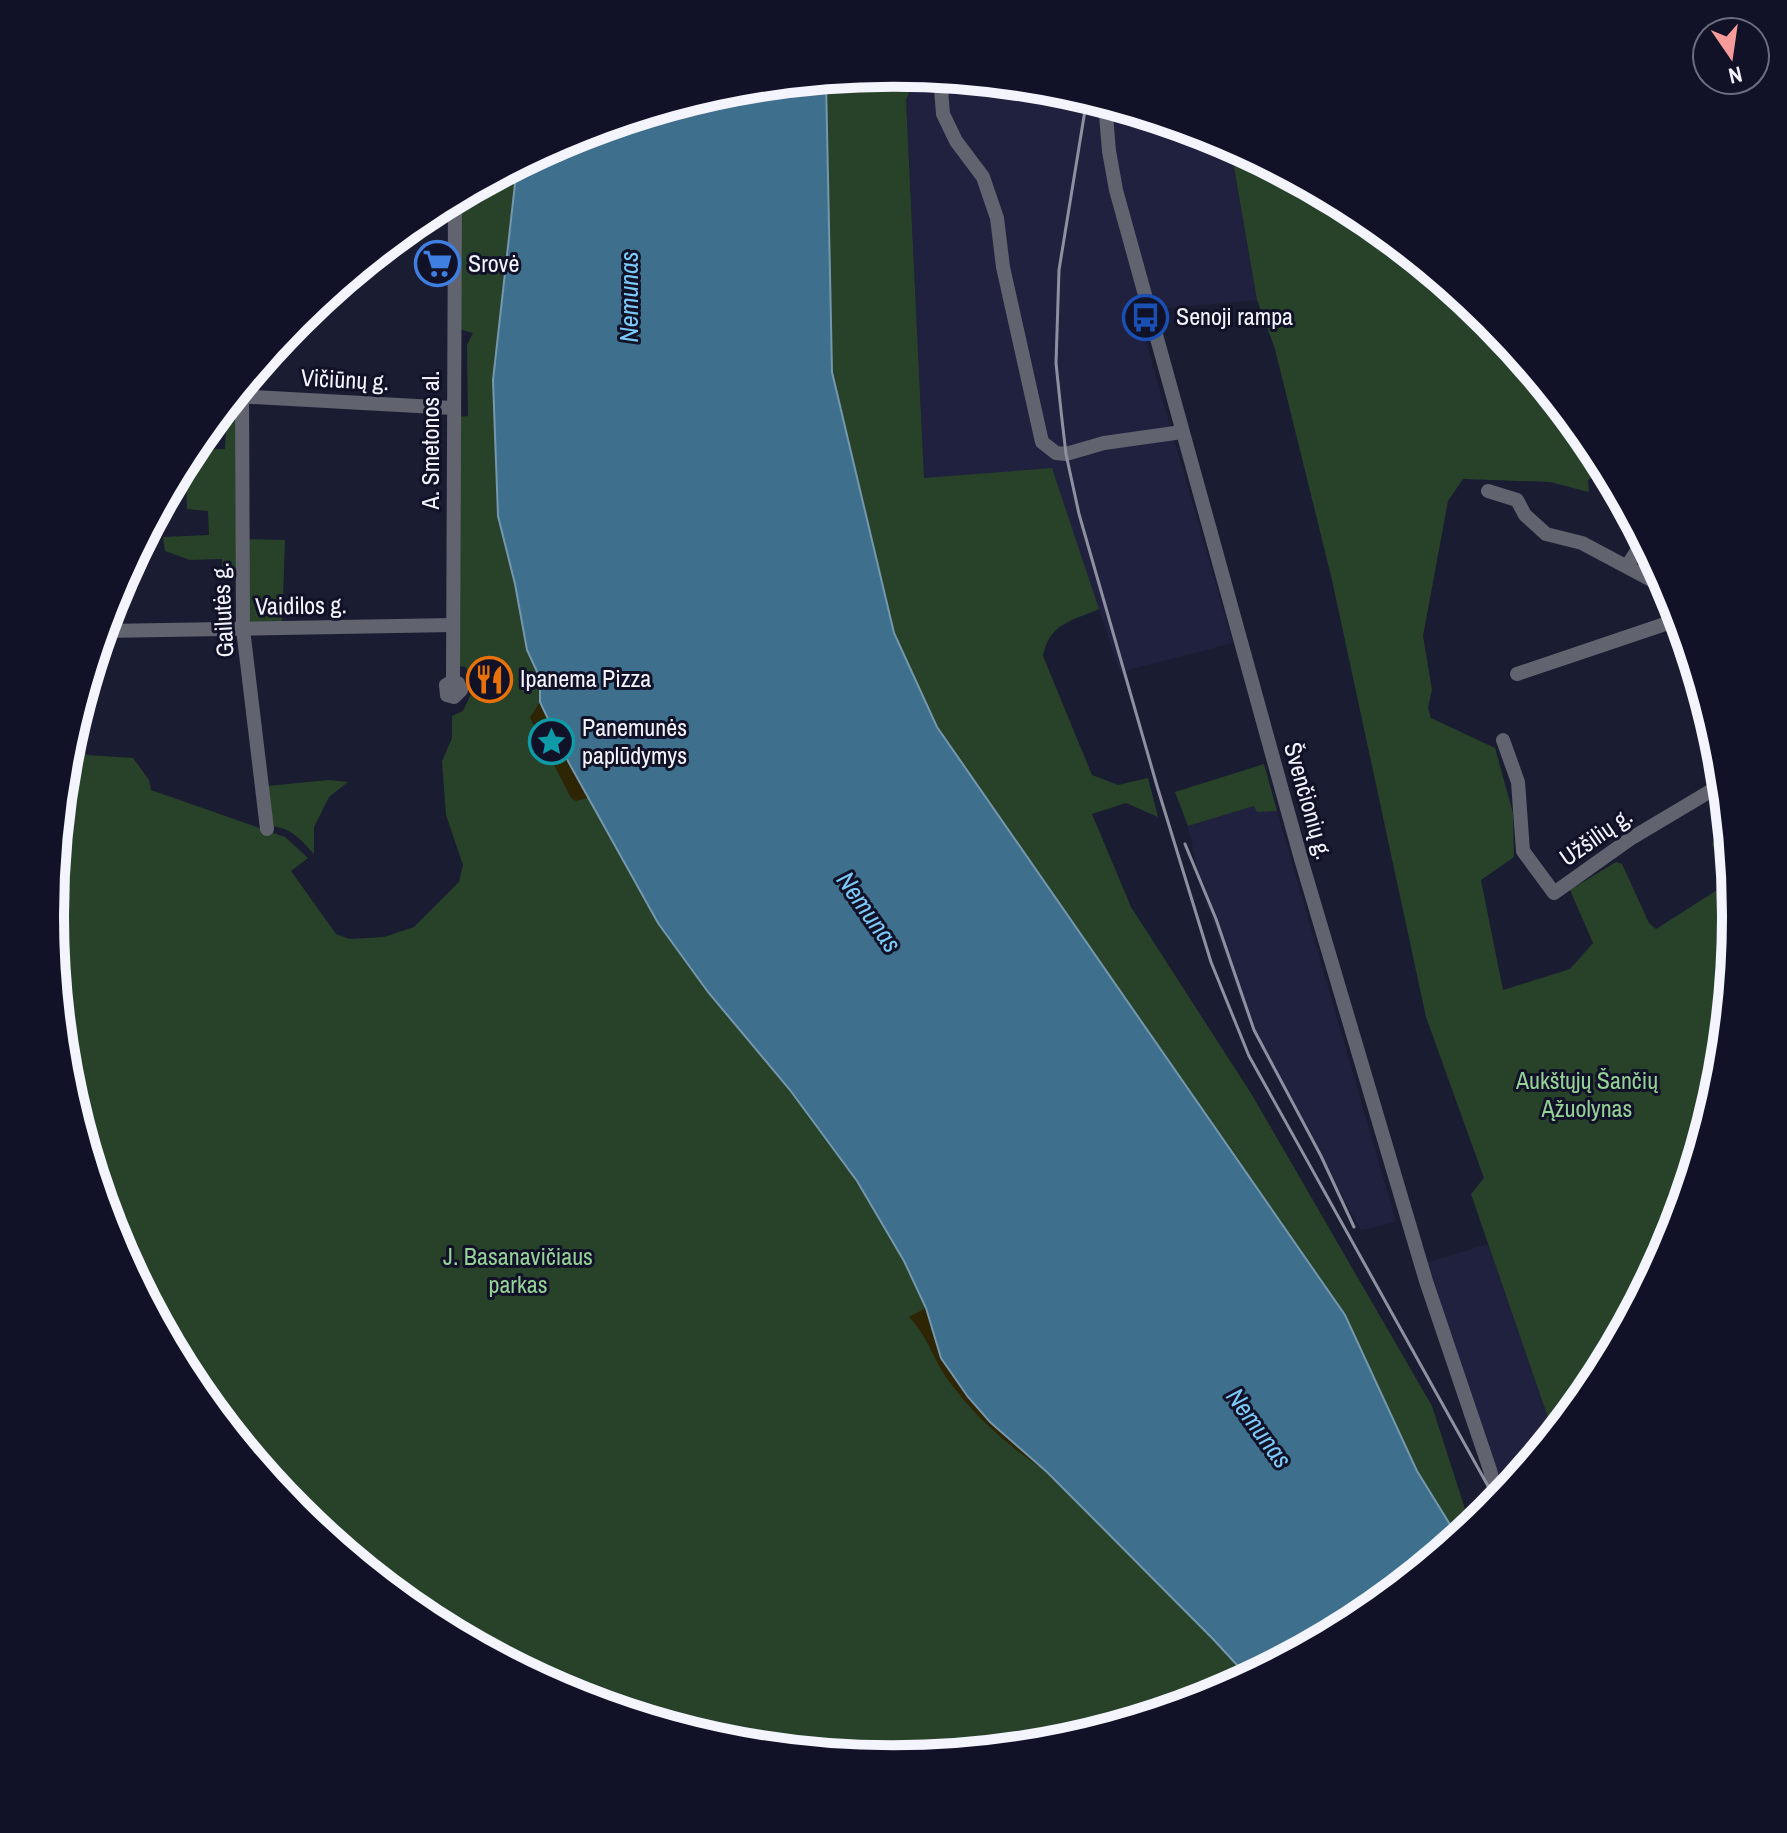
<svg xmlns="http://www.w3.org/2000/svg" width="1787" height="1833" font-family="'Archivo Narrow',sans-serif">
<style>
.built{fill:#20213e}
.green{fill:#284229}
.sand{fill:#2d2504}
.water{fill:#3e6f8c;stroke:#7497ae;stroke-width:2}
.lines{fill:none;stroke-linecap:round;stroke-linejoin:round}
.minor{stroke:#61636f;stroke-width:14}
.rail{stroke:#8e909f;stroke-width:3}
.labels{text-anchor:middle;stroke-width:6;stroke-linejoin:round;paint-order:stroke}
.poi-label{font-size:24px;fill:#f3f4fe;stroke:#111228;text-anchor:start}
.street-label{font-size:24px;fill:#f3f4fe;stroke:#111228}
.park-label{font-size:24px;fill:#96d197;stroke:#111228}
.water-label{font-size:26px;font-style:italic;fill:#7dcaf8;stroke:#111228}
.rim{fill:none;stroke:#f3f4fe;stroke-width:10}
</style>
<rect width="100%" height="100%" fill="#1a1c32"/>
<g class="built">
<polygon points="916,75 1058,89 1217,137 1230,144 1257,300 1137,311 1233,643 1120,672 1052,468 924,479 906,100"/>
<polygon points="1254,806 1258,812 1277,811 1396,1222 1361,1230 1261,1050 1240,999 1202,891 1188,826"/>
<polygon points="1488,1244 1554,1435 1503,1497 1501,1487 1459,1374 1423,1264"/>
</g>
<g class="green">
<path d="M894 73 916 75 906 100 924 478 1052 468 1099 609C1072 621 1049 623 1043 656L1092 775 1118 785 1148 778 1158 817 1126 803 1092 814 1131 907 1252 1095 1432 1406 1465 1509 1475 1525 1459 1539 1417 1471 1345 1315 937 727 894 633 832 372 826 80Z"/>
<polygon points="1230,144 1362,215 1490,320 1588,440 1597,475 1588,480 1589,492 1550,482 1463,479 1448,501 1423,636 1432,690 1428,708 1431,718 1495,748 1513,813 1514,857 1481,880 1503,990 1570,969 1593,943 1570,890 1616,862 1622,864 1649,923 1656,929 1725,885 1712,844 1724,827 1717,798 1725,793 1737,917 1721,1082 1673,1240 1595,1385 1554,1435 1471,1194 1484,1178 1426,1017 1332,580 1275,349 1257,300"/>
<polygon points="517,166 493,380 498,516 515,584 527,650 540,678 542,695 569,763 658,923 708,992 790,1090 857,1181 904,1261 926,1308 932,1336 990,1422 1047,1472 1213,1639 1249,1678 1216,1696 1058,1744 893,1760 728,1744 570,1696 424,1618 297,1513 192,1385 114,1239 66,1081 50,916 66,752 71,735 87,755 133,758 149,780 151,790 285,837 308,858 291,871 336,934 350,939 384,937 414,927 459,882 463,865 446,815 442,761 452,738 452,716 463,711 473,690 466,667 459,666 458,417 468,416 467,345 473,333 459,329 461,196"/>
<polygon points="228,404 236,406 237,572 223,572 222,559 190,560 165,551 163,537 209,535 208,511 187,509 186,480 175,480 188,461 191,450 225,449"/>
<polygon points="246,539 285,540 282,624 247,625"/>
<polygon points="1264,764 1277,811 1257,812 1254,806 1188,826 1175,792"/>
<path d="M329 780 348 782 329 797 314 827V854C300 839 292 828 270 826L267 786Z"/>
</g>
<g class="sand">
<polygon points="540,702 588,798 576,801 571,798 532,722 530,717"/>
<path d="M926 1308C943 1382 993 1425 1047 1472 1008 1446 975 1417 948 1380 933 1359 927 1335 909 1317Z"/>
</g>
<polygon class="water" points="826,80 832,372 894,633 937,727 1345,1315 1417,1471 1459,1539 1362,1618 1249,1678 1213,1639 1047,1472 990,1422 968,1397 941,1358 926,1308 904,1261 857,1181 790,1090 708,992 658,923 569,763 540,702 540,678 527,650 515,584 498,516 493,380 517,166 571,137 729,89"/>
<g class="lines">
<g class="minor">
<polyline points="941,89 943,114 956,141 983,177 997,218 1003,267 1042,442 1056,453 1066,454 1104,443 1182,432"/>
<polyline points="1105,103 1109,151 1116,190 1301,859 1426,1281 1490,1470 1498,1503"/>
<polyline points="242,388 243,629 267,829"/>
<polyline points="235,396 453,408"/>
<polyline points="1488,491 1517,500 1525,515 1546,534 1582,543 1659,584 1693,659"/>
<polyline points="1627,566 1644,540"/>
<polyline points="103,631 453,625"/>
<polyline points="1517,674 1674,621"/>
<polyline points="453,681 458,683 461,690 454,697 447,695 446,685 453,681 455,199"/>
<polyline points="1503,740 1518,782 1523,851 1554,893 1630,839 1724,783"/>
</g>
<g class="rail">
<polyline points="1087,98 1059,270 1056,363 1061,411 1066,454 1079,514 1157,786 1211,962 1249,1056 1498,1504"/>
<polyline points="1185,844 1216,919 1254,1030 1321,1156 1354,1227"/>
</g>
</g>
<defs>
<symbol id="supermarket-ring" viewBox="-11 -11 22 22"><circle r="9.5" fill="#111228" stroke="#3f7fe0" stroke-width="1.5"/><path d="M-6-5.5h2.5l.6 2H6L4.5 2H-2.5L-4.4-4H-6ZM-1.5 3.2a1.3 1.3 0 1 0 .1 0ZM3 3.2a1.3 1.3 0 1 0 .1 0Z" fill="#3f7fe0"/></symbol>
<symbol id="bus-ring" viewBox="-11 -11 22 22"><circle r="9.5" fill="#111228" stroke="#1a4fb4" stroke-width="1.5"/><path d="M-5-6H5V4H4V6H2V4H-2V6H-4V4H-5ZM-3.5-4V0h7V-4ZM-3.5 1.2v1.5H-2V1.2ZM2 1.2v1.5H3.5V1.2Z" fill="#1a4fb4"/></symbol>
<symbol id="restaurant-ring" viewBox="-11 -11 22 22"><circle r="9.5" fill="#111228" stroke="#e8710a" stroke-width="1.5"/><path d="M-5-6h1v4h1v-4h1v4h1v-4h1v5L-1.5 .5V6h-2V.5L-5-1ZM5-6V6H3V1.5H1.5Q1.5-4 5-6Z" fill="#e8710a"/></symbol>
<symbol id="sight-ring" viewBox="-11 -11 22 22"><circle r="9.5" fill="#111228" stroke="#0f9aa8" stroke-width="1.5"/><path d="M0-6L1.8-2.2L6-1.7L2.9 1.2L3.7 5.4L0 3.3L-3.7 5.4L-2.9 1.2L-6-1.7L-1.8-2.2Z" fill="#0f9aa8"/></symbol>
</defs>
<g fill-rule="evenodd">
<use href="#supermarket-ring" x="412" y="238" width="51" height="51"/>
<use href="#bus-ring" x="1120" y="292" width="51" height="51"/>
<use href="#restaurant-ring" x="464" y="654" width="51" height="51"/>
<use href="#sight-ring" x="526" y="716" width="51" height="51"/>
</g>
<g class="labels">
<g class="poi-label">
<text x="468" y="272">Srovė</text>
<text x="1176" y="325">Senoji rampa</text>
<text x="520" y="687">Ipanema Pizza</text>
<text x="582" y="736">Panemunės<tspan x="582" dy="28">paplūdymys</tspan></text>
</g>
<g class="street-label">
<text transform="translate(345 380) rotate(3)" y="8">Vičiūnų g.</text>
<text transform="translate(431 440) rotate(-90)" y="8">A. Smetonos al.</text>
<text transform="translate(301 606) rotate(-1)" y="8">Vaidilos g.</text>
<text transform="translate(223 610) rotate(-93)" y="8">Gailutės g.</text>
<text transform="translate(1308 801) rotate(74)" y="8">Švenčionių g.</text>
<text transform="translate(1596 837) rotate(-35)" y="8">Užšilių g.</text>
</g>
<g class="park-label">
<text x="1587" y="1089">Aukštųjų Šančių<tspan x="1587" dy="28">Ąžuolynas</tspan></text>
<text x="518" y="1265">J. Basanavičiaus<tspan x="518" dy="28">parkas</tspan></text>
</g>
<g class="water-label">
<text transform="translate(629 297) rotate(-90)" y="9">Nemunas</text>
<text transform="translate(869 912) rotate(55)" y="9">Nemunas</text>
<text transform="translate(1259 1428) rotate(54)" y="9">Nemunas</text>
</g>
</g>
<path d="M0 0H1787V1833H0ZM64 916a829 829 0 1 1 1658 0a829 829 0 1 1-1658 0Z" fill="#111228" fill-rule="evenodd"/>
<path class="rim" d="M64 916a829 829 0 1 1 1658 0a829 829 0 1 1-1658 0Z"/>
<g transform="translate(1731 56) rotate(167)"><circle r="38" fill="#111228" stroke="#6b6c7e" stroke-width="2"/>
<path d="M0-6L14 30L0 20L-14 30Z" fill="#f59b9a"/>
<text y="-12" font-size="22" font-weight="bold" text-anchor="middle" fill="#f3f4fe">N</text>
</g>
</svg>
